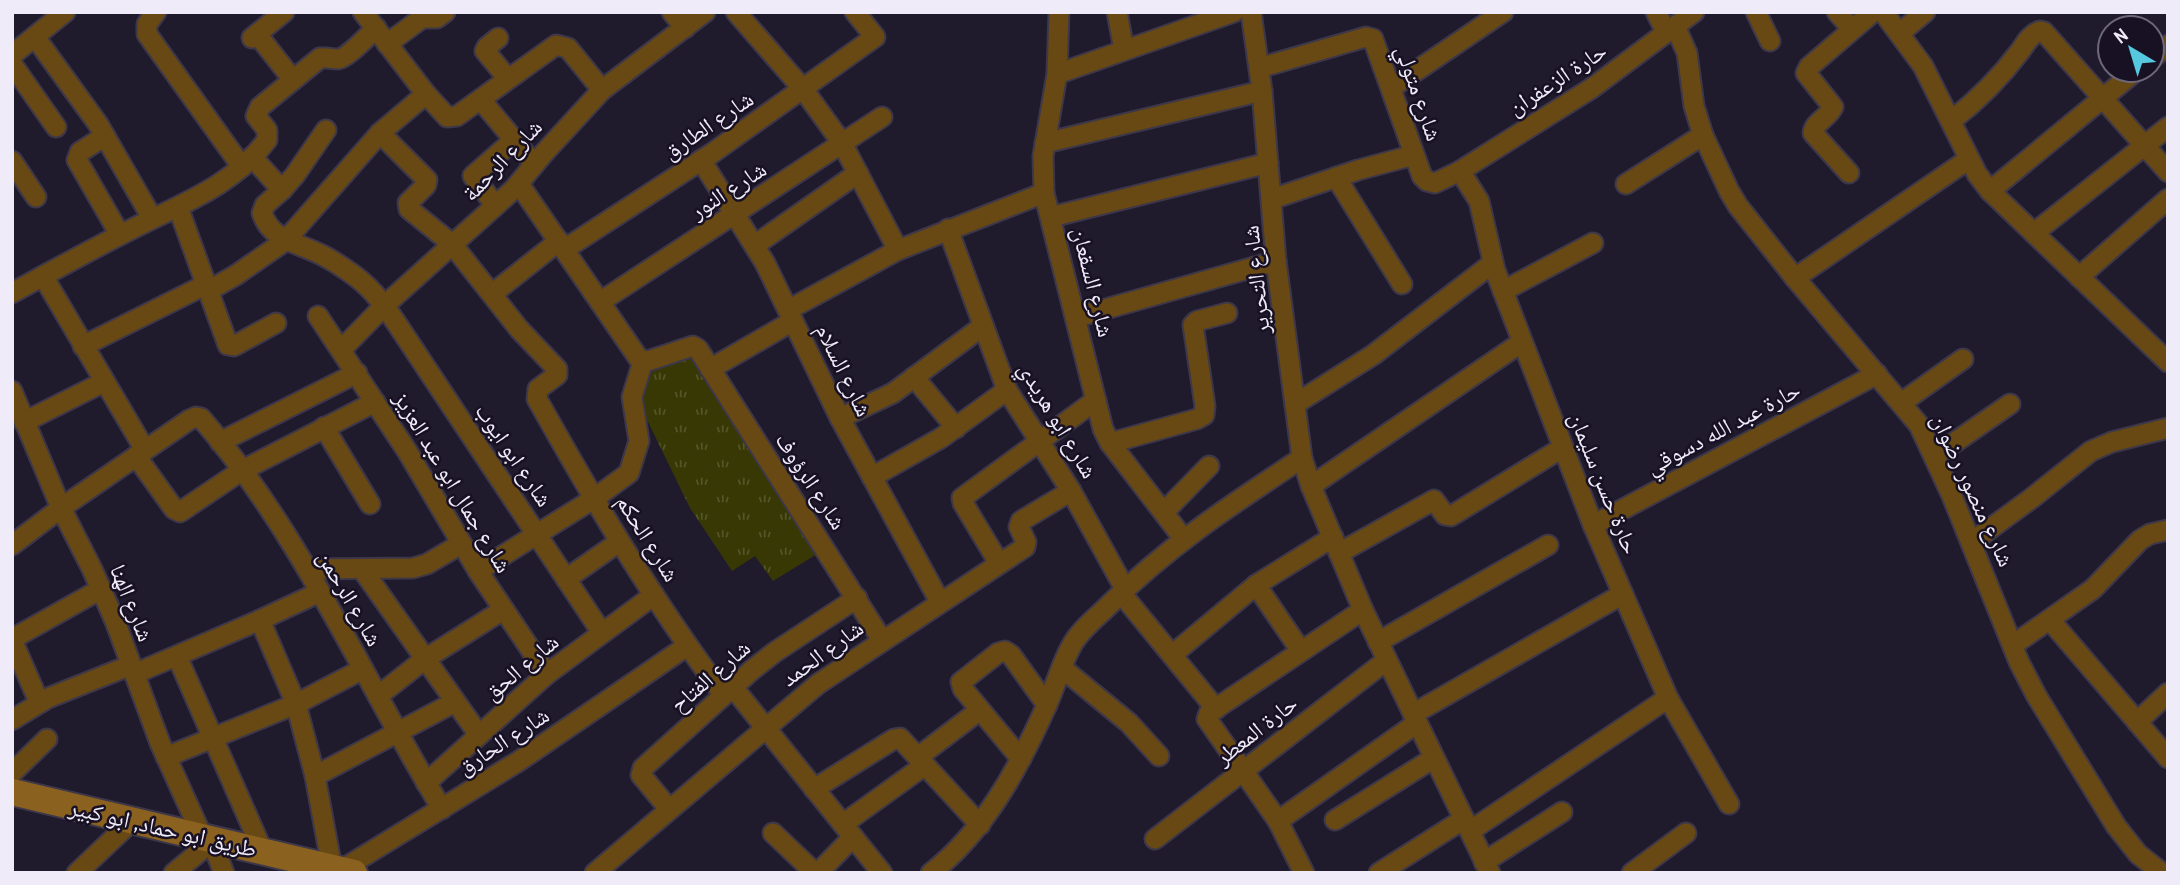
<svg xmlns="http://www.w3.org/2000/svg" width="2180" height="885" font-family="'Archivo Narrow','Noto Naskh Arabic',sans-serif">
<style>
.grass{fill:url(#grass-tufts)}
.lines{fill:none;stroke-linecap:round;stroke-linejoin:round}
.minor-casing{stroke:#3d374a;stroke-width:23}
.secondary-casing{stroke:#3d374a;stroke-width:30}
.minor{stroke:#684813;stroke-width:19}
.secondary{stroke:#8a611f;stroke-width:26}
.labels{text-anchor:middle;stroke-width:5;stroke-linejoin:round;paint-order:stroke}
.street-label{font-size:23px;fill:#efebf9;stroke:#171123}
</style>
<defs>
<pattern id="grass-tufts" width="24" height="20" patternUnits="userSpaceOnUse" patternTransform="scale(1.75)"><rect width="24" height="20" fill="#373803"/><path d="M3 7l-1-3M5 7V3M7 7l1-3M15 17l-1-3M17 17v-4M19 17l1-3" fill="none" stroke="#545528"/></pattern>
</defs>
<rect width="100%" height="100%" fill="#201a2d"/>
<polygon class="grass" points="690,350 817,554 773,581 755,556 732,571 690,508 630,385"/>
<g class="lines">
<defs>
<g id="minor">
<polyline points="156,12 147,24 147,34 242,167"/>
<polyline points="363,12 426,94 447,117 457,116 556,45 568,48 602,90"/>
<polyline points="672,12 685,28"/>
<polyline points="736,12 803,89 842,143 898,250"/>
<polyline points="1059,12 1057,74 1043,156 1044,193 1103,429 1110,443 1183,538"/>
<polyline points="1117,12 1124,50"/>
<polyline points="1251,12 1262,91 1276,261 1302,458 1311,486 1363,610 1490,873"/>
<polyline points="1656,12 1666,32"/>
<polyline points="1756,12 1770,41"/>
<polyline points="1837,12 1852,29"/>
<polyline points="1883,12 1923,66 1977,174 1990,191 2168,362"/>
<polyline points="1673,28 1679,35 1687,53 1694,106 1703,135 1729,191 1738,206 1795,278 1919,425 1952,496 2019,662 2036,695 2116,826 2138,854 2162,873"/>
<polyline points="1900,33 1925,12"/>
<polyline points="257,34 293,80"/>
<polyline points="35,37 98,124 152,218"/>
<polyline points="252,38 284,12"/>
<polyline points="498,38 487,47 485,51 508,79"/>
<polyline points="387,44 422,18 437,18 445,12"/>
<polyline points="12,55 65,12"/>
<polyline points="2152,58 2168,45"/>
<polyline points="12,64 56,127"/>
<polyline points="1259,68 1366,37 1373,39 1422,176 1427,181 1435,183 1460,171 1592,88 1694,12"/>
<polyline points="1057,74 1234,12"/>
<polyline points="1391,88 1503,12"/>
<polyline points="481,100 534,164"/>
<path d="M1951 121C1978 100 2000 78 2021 50 2026 42 2031 34 2040 31L2044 32 2168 172"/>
<path d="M326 130 295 175 282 190 265 205 262 213C271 241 299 243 322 255 334 261 344 268 355 276 374 290 388 310 401 330L602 633"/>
<path d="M380 133 427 180 426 185 408 203 409 209 452 244 519 329 557 369V375L538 389 537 399C594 501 653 601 723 694"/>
<polyline points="105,136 80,152 77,160 120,235"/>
<polyline points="1045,143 1262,91"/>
<polyline points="252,157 282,190"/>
<polyline points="701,160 765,263 840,418 940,602"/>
<polyline points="12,161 36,197"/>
<polyline points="1460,171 1479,201 1495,270 1593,525 1668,698 1729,804"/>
<path d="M1849 173 1813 133C1814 122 1828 118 1833 107L1806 73 1809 67 1873 12"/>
<polyline points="1336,177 1402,284"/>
<polyline points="519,184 639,359 648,361 693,346 698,349 882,640"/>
<polyline points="1626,184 1703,135"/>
<polyline points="1990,191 2137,70"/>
<polyline points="1272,199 1358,170 1414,155"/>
<polyline points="495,205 473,176 514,140"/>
<polyline points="178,207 228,345 234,346 276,323"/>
<polyline points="1051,217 1268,163"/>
<polyline points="948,229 1007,390 1071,491 1125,589"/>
<polyline points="2034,233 2168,127"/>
<polyline points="755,245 858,173"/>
<polyline points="565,249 711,154 875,37 855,12"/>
<polyline points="43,276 145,450"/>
<polyline points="2079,277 2168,199"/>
<polyline points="1795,278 1969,159"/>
<polyline points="208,291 236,275 285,241 380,133 426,94"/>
<polyline points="1503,291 1593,243"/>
<path d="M12 293C52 271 92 249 132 229 181 204 233 186 267 140V130L256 116 260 107 320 58C327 57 331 59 338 59 346 59 369 35 376 28"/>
<polyline points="492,294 559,241"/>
<polyline points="600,302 882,117"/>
<polyline points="788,310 898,250 1044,193"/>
<polyline points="318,316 407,451 478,571 547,674"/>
<polyline points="1077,317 1276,261"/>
<polyline points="83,346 205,285"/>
<polyline points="341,350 384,306 514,189 544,153 602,90 705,12"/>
<polyline points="710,369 793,321"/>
<polyline points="914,377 956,428"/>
<polyline points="12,391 61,508 92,569 115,621 160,743 202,836"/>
<polyline points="1901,403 1963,359"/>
<polyline points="1295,404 1373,355 1493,263"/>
<polyline points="840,418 893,393 983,326"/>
<polyline points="24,422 104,382"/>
<polyline points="324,427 370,504"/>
<polyline points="220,442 357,373"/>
<polyline points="1110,443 1197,419 1204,415 1205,406 1193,325 1197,321 1227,313"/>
<polyline points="136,456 174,509 180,512 241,471 375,402"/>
<polyline points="1935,456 2010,404"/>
<polyline points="872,477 941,438 1007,390"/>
<polyline points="1311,486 1522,342"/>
<polyline points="1164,512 1209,466"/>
<polyline points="1593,525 1877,374"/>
<polyline points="1972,542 2032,498 2091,451 2112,442 2168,428"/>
<path d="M12 545 61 508 189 420 196 417 201 418C301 533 363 679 442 809"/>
<polyline points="1339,553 1434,500 1445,515 1451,516 1562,448"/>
<polyline points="999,563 963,503 962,498 1096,400"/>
<polyline points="307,569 413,568 427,564 461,544"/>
<polyline points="362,569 479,735"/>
<polyline points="478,571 595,498 629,473 639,441 632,397 643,361"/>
<polyline points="566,579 619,542"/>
<polyline points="1256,585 1301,651"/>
<polyline points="1121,593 1216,709"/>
<polyline points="260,620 296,704 315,776 332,868"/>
<polyline points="2050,620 2168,758"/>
<polyline points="12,639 101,589"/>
<polyline points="12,640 39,702"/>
<polyline points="1378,642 1548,545"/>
<polyline points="2013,645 2093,589 2140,540 2150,534 2168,530"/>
<polyline points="1172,655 1256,585 1333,537"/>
<polyline points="177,656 263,852"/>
<polyline points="1062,668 1129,723 1159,756"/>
<polyline points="134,674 260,620 320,592"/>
<polyline points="732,686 882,873"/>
<polyline points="378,696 425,659 503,610"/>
<polyline points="1413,714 1623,594"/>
<polyline points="12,720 48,698 131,665"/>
<polyline points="2137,722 2168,693"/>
<polyline points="166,757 296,704 363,669"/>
<polyline points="918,757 980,710"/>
<polyline points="1021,759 963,689 961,682 998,653 1005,651 1011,655 1047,705"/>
<polyline points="12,773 47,739"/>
<polyline points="315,776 455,702"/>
<polyline points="426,783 547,674 654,595"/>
<polyline points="814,789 894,739 900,738 980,825"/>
<polyline points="669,809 641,775 643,768 752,670 775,652 857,598"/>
<polyline points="1335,820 1434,758"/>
<polyline points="1278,821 1417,723"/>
<polyline points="843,824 925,765"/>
<polyline points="1470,831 1668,698"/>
<polyline points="773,833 815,873"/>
<polyline points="210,837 224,873"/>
<polyline points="1155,839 1387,660"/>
<polyline points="1484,862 1562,812"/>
<polyline points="341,870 519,761 687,646"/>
<polyline points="77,873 133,820"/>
<polyline points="174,873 211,842"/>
<polyline points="595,873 818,684 1025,547 1026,542 1019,527 1021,521 1071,491"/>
<polyline points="818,873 853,837"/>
<path d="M931 873C984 832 1018 769 1045 709 1055 688 1061 664 1072 645 1080 630 1096 618 1108 606 1169 545 1231 505 1302 458"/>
<polyline points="1304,873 1278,821 1207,719 1209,713 1363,610"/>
<polyline points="1379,873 1464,819"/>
<polyline points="1632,873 1686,833"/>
</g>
<polyline id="secondary" points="12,792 354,873"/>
</defs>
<use href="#minor" class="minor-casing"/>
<use href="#secondary" class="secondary-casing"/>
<use href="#minor" class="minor"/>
<use href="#secondary" class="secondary"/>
</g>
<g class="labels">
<g class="street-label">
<text transform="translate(1557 79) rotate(-33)" y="8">حارة الزعفران</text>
<text transform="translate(1419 93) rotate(71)" y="8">شارع متولي</text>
<text transform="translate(708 125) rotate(-34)" y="8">شارع الطارق</text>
<text transform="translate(502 160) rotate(-46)" y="8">شارع الرحمة</text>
<text transform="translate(728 190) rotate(-33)" y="8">شارع النور</text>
<text transform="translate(1256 280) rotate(-96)" y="8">شارع التحرير</text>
<text transform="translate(1093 282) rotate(76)" y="8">شارع السقعان</text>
<text transform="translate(844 370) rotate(64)" y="8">شارع السلام</text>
<text transform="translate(1058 420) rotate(59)" y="8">شارع ابو هريدي</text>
<text transform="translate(1723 428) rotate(-28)" y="8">حارة عبد الله دسوقي</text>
<text transform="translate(514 455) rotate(56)" y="8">شارع ابو ايوب</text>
<text transform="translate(811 481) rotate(57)" y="8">شارع الرؤوف</text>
<text transform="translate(453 482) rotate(59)" y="8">شارع جمال ابو عبد العزيز</text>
<text transform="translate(1604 483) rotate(68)" y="8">حارة حسن سليمان</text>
<text transform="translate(1973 490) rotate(65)" y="8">شارع منصور رضوان</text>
<text transform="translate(648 538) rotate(58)" y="8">شارع الحكم</text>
<text transform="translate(350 598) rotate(60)" y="8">شارع الرحمن</text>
<text transform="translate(132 603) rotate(68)" y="8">شارع الهنا</text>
<text transform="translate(822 653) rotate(-36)" y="8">شارع الحمد</text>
<text transform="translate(521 667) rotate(-40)" y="8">شارع الحق</text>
<text transform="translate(710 676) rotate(-41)" y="8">شارع الفتاح</text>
<text transform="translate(1256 730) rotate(-38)" y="8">حارة المعطر</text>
<text transform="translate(503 741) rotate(-33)" y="8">شارع الحارق</text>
<text transform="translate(163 828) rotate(13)" y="8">طريق ابو حماد, ابو كبير</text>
</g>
</g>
<rect width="2180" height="885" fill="none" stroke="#efebf9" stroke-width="28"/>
<g transform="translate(2131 49) rotate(322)"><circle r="33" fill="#171123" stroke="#6d6879" stroke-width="2"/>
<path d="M0-5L12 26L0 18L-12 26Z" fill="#56c9e0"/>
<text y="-10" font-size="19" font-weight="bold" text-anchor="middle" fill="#efebf9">N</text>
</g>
</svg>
